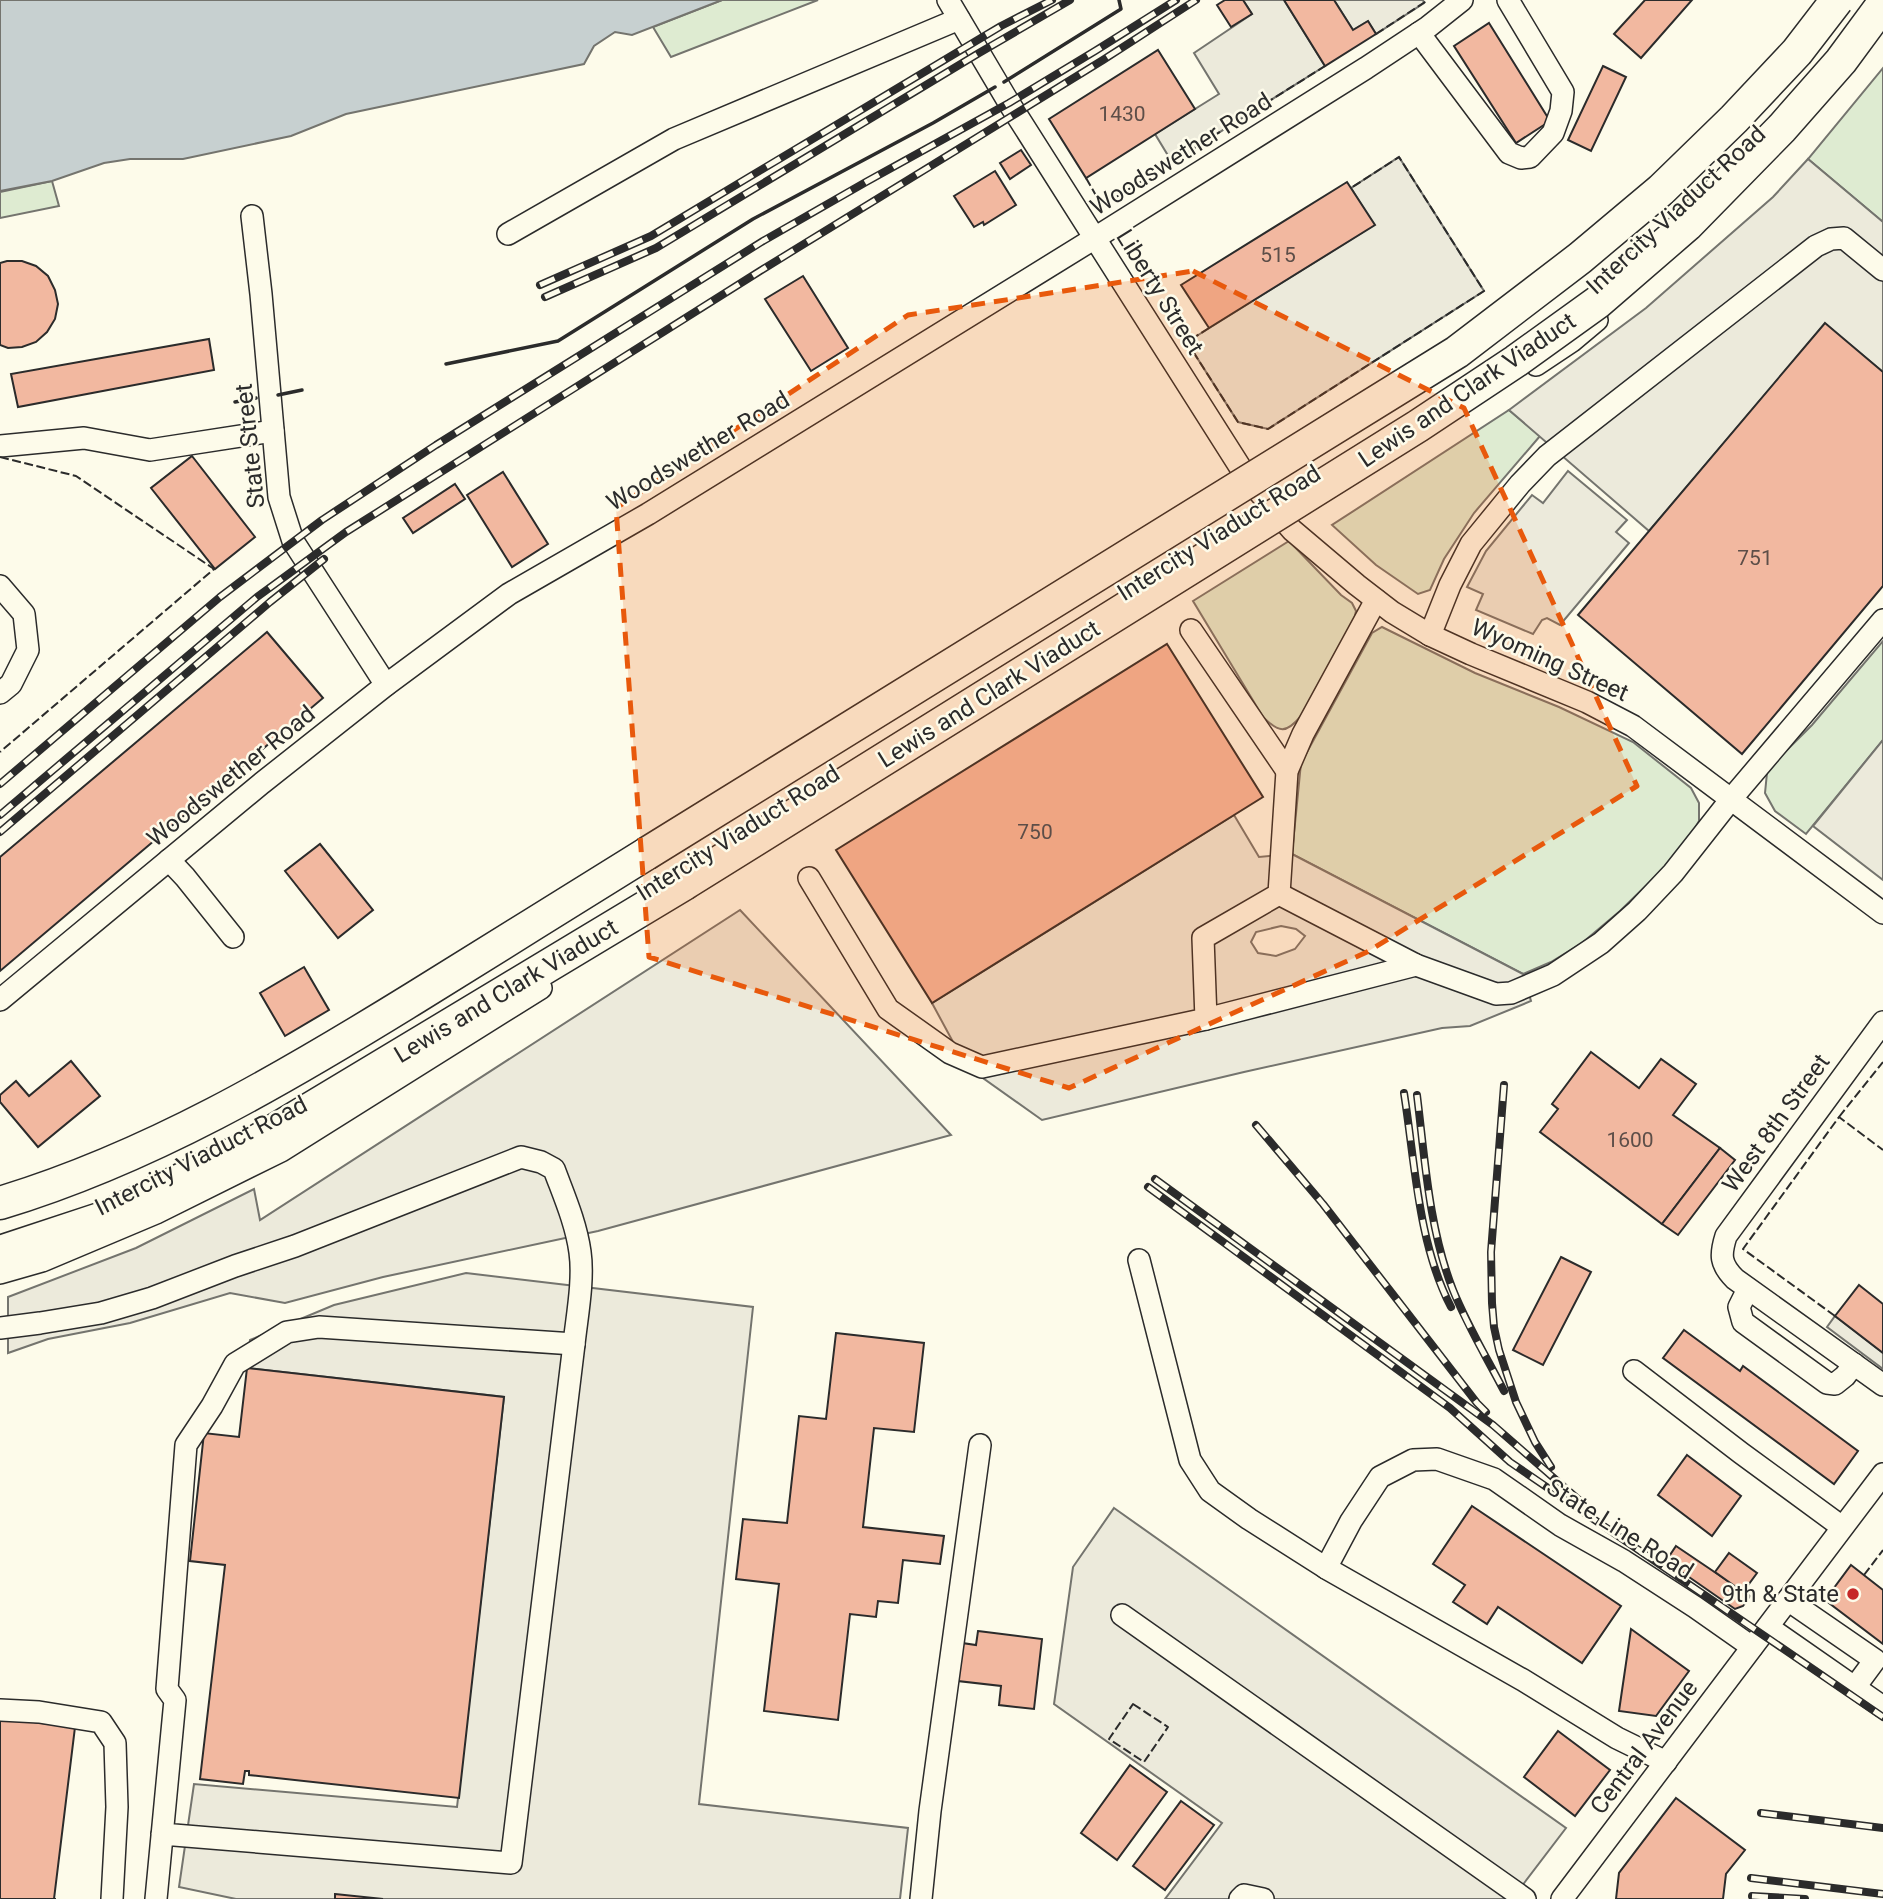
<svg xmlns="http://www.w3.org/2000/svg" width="1883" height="1899" font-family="Roboto,sans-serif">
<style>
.green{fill:#deebd1;stroke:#74746e;stroke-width:2}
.parking{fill:#eceadb;stroke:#74746e;stroke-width:2;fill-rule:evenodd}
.water{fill:#c7d0d0;stroke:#74746e;stroke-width:2}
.building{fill:#f2b8a0;stroke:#2b2b2b;stroke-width:2}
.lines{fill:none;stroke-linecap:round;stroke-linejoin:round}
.minor-casing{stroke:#2b2b2b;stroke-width:24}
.highway-casing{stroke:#2b2b2b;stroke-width:35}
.minor{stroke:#fdfbea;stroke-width:21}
.highway{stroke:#fdfbea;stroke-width:32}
.rail-casing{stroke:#2b2b2b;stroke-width:8}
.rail{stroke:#fdfbea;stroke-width:5;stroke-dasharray:16;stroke-linecap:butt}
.highway-bridge-casing{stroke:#2b2b2b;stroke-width:35;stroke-linecap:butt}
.highway-bridge{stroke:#fdfbea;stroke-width:32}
.fence{stroke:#2b2b2b;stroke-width:2;stroke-dasharray:9 3.5;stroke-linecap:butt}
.wall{stroke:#2b2b2b;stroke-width:3.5}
.marked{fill:#e8590c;fill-opacity:0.2;stroke:#e8590c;stroke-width:5;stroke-dasharray:14 9;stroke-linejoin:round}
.poi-dot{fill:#c62828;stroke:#fdfbea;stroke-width:2.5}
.labels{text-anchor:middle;stroke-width:5;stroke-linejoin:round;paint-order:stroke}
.number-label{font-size:21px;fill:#5d4e48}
.street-label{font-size:24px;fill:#2b2b2b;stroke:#fdfbea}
.poi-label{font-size:24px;fill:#2b2b2b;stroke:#fdfbea;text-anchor:end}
</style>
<rect width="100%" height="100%" fill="#fdfbea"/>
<g class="green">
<polygon points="722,0 818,0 671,57 653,27"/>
<polygon points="1883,68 1883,222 1808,159"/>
<polygon points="52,181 59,206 0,218 0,192"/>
<polygon points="1509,410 1540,436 1474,513 1444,559 1430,590 1418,594 1376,565 1332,525"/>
<path d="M1289 541 1341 595 1352 603 1356 611 1353 625 1301 716C1286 734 1279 733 1263 717L1193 601Z"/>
<polygon points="1382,627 1475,673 1559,707 1633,742 1691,788 1699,803 1699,821 1688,841 1658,874 1620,911 1582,943 1551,962 1523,974 1292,854 1301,763 1372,633"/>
<polygon points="1883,641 1883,740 1806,834 1775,811 1765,793 1767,773 1779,758 1812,725"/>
</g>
<g class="parking">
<polygon points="1243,0 1284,0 1325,66 1172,162 1155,134 1219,94 1194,53 1252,14"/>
<polygon points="1334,0 1423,0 1424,3 1376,34 1368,21 1353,30"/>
<polygon points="1399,157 1484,291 1268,429 1238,422 1187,342 1374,225 1351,188"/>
<polygon points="1808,159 1883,222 1883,372 1825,324 1649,531 1509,410 1646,308 1773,197"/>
<polygon points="1568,471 1627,520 1616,532 1629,543 1560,625 1547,618 1542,620 1533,634 1476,610 1483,594 1467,587 1486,551 1532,495 1543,503"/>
<polygon points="1883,740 1883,880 1813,826"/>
<path d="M1234 815 1259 857 1292 854 1523 974 1531 1001 1470 1026 1442 1028 1244 1072 1042 1120 966 1066 932 1003ZM1281 926 1296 929 1305 936 1295 949 1276 956 1258 953 1251 942 1256 932Z"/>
<polygon points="740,910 951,1135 598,1231 383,1277 285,1303 230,1293 130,1323 48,1339 8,1353 8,1297 136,1248 254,1189 260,1220"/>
<polygon points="466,1273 753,1307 699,1804 908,1828 900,1899 236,1899 179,1887 194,1784 457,1807 504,1397 247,1368 250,1340 334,1305"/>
<polygon points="1835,1316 1883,1353 1883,1369 1827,1327"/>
<polygon points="1114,1508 1566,1828 1512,1899 1165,1899 1222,1823 1054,1704 1073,1567"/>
</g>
<polygon class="water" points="0,0 722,0 632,35 615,32 594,46 584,64 346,114 291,136 183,159 130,159 104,163 52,181 0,191"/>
<g class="building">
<polygon points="1225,0 1243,0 1252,14 1231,27 1217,5"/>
<polygon points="1284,0 1334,0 1353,30 1368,21 1376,34 1325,66"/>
<polygon points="1645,0 1692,0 1641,58 1614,34"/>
<polygon points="1489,23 1550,121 1516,143 1454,46"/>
<polygon points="1158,50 1195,109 1086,178 1049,119"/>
<polygon points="1603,66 1626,77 1591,151 1568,140"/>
<polygon points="1021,150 1031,165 1010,179 1000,163"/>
<polygon points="995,171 1016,205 984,225 983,222 974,227 954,196"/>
<polygon points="1347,182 1375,225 1209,328 1181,285"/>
<polygon points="7,261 22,261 36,266 48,276 55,290 58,304 55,319 47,332 36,342 22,347 8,348 0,345 0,263"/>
<polygon points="803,276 848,348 811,371 765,299"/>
<polygon points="1825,323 1883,372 1883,586 1742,754 1578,615"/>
<polygon points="209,339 214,370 18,407 11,374"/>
<polygon points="192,456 255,537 215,569 151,488"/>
<polygon points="503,472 548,544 512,567 467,495"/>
<polygon points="455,484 465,499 413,533 403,518"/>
<polygon points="267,632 323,698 0,971 0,857"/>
<polygon points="1167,644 1263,797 932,1003 836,850"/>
<polygon points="320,844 373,910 338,938 285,871"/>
<polygon points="304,967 329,1010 285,1036 260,993"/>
<polygon points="1591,1052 1639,1088 1661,1059 1696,1084 1673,1115 1720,1148 1662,1224 1540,1132 1558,1109 1552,1104"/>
<polygon points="71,1061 100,1096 38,1147 0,1102 0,1095 16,1081 29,1096"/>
<polygon points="1720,1148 1735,1160 1678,1235 1662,1224"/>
<polygon points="1561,1257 1591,1272 1543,1365 1513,1350"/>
<polygon points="1859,1285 1883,1304 1883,1353 1835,1316"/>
<polygon points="1684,1330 1740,1371 1743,1366 1858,1451 1834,1484 1663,1358"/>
<polygon points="836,1333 924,1343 914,1432 874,1428 863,1527 944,1536 940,1564 903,1560 898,1603 878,1601 876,1617 850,1614 838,1720 764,1711 779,1584 736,1579 743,1519 787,1523 799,1416 826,1419"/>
<polygon points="247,1368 504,1397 459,1798 249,1775 249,1771 245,1771 243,1784 200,1779 225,1565 190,1561 204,1433 239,1437"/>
<polygon points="1687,1455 1741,1496 1712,1536 1658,1495"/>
<polygon points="1472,1506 1621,1606 1582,1663 1498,1607 1487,1624 1453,1602 1465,1585 1433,1564"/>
<polygon points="1676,1546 1750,1596 1743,1606 1735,1609 1666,1561"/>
<polygon points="1729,1553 1757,1573 1743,1592 1715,1572"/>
<polygon points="1851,1565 1883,1590 1883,1644 1825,1600"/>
<polygon points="1631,1629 1689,1671 1656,1716 1619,1711"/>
<polygon points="978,1631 1042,1639 1034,1709 999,1705 1001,1686 958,1681 962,1643 976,1645"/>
<polygon points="0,1718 75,1727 54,1899 56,1899 0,1899"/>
<polygon points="1558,1731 1610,1770 1575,1816 1524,1777"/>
<polygon points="1130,1765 1167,1792 1117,1860 1081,1833"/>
<polygon points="1676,1798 1745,1850 1726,1874 1723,1899 1616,1899 1619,1873"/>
<polygon points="1181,1801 1214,1825 1165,1890 1133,1866"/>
<polygon points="335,1894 383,1899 335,1899"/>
</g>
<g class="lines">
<defs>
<g id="minor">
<polyline points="948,0 1009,103 1247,478 1292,530 1357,585 1392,612 1430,635 1471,654 1587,702 1633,726 1883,913"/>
<polyline points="1419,33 1509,153 1521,158 1530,157 1553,133 1561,111 1563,92 1508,0"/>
<polyline points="252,216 261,294 279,497 293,541 386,685"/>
<polyline points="508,234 674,139 959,19"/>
<polyline points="1536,365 1572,341 1597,320"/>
<polyline points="0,446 84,438 150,450 273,431"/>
<polyline points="0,586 24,614 28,650 11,684 0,693"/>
<polyline points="1191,630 1287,771"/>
<polyline points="1430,635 1450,585 1471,544 1520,484 1547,456 1816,246 1831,239 1844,238 1883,270"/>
<polyline points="169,860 185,877 233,937"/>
<polyline points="809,878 888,1009 950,1053 982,1067 1206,1019 1203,938 1279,894 1287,771 1303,734 1376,600"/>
<polyline points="1279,894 1416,965 1496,994 1511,993 1553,975 1601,943 1637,911 1673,873 1732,798 1883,620"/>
<polyline points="0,1000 262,783 386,685 509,594 648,514 1095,238 1366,68 1428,27 1462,0"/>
<polyline points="1206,1019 1416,965"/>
<path d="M1883 1022 1726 1236C1720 1255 1720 1264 1735 1279L1883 1385"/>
<polyline points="1139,1260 1190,1460 1210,1491 1249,1519 1326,1568 1523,1680 1617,1738 1666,1762"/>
<polyline points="0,1273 42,1261 156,1213 281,1151 541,988"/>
<polyline points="1748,1289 1739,1307 1743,1322 1827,1383 1835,1384 1845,1376 1854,1364"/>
<path d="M0 1328 40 1323 101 1313 152 1298 235 1266 295 1246 521 1157 541 1162 554 1169C564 1196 576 1223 580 1252 584 1280 577 1316 574 1344"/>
<polyline points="1634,1371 1741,1453 1842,1527"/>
<polyline points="1326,1568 1351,1521 1380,1477 1413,1460 1437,1459 1494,1479 1560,1525 1624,1561 1695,1607 1752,1647"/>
<polyline points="1788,1600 1875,1660 1855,1687"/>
<polyline points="1122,1615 1525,1899"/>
<polyline points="1768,1627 1883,1707"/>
<polyline points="0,1710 39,1712 101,1722 115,1743 117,1807 112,1899"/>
<polyline points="156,1899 175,1700 167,1689 186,1445 212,1406 235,1364 287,1332 319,1327 574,1344 511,1863 162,1834"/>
<polyline points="921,1899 930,1811 980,1445"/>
<polyline points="1240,1899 1244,1895 1263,1899"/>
<polyline points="1562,1899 1883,1474"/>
</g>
<g id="highway">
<path d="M0 1203C149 1158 285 1078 416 997 493 949 569 902 646 854"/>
<polyline points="0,1252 106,1217 247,1147 684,884"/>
</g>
</defs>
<use href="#minor" class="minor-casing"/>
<use href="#highway" class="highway-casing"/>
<use href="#minor" class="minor"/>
<use href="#highway" class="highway"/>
<defs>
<g id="rail">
<polyline points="540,285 651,236 1001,26 1052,0"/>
<polyline points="545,297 656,248 979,53 1070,0"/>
<polyline points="0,784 220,597 322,520 436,445 763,241 866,182 1009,103 1095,51 1176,0"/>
<polyline points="0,815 257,597 346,532 760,271 1103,60 1196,0"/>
<polyline points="0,832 270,602 324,559"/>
<polyline points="1504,1085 1491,1252 1492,1303 1494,1327 1499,1350 1516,1402 1535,1442 1551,1467"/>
<path d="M1404 1093C1415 1162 1418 1244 1451 1307"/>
<path d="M1417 1095C1425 1160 1429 1229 1453 1290 1467 1325 1487 1358 1504 1391"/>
<polyline points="1256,1125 1323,1204 1477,1403 1486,1412"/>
<polyline points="1155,1179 1493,1425 1579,1500"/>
<polyline points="1148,1187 1450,1408 1510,1462 1883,1717"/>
<polyline points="1761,1813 1883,1828"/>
<polyline points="1751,1878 1883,1894"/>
<polyline points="1752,1896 1805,1899"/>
</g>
</defs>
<use href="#rail" class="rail-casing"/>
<use href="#rail" class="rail"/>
<defs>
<g id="highway-bridge">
<polyline points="646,854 1457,352 1580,258 1661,190 1734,119 1797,52 1837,0"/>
<polyline points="684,884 1418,426 1516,361 1598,302 1687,225 1782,128 1841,61 1883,4"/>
</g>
</defs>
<use href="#highway-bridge" class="highway-bridge-casing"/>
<use href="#highway-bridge" class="highway-bridge"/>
<g class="fence">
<polyline points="1376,34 1428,0"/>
<polyline points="1086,178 1102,206 1325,66"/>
<polyline points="1209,328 1187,342 1238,422 1268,429 1484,291 1399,157 1351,188"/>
<polyline points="0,457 76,476 214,569 0,752"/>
<polyline points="1839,1117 1883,1062"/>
<polyline points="1835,1316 1743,1249 1839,1117 1883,1150"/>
<polyline points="1864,1575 1883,1550"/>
<polygon points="1133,1704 1168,1727 1144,1762 1109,1739"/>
</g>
<g class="wall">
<polyline points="1004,82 1121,9 1119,0"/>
<polyline points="446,364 558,341 753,219 933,123 995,87"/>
<polyline points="278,395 302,390"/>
<polyline points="235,402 256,398"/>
</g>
</g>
<path class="marked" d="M1193 271 1464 408 1637 786 1367 952 1069 1088 649 957 616 508 908 315Z"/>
<circle class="poi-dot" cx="1853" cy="1594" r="7"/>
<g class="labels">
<g class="number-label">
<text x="1122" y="121">1430</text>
<text x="1278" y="262">515</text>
<text x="1755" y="565">751</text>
<text x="1035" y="839">750</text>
<text x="1630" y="1147">1600</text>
</g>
<g class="street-label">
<text transform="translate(1181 154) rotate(-32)" y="8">Woodswether Road</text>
<text transform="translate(1676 210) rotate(-43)" y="8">Intercity Viaduct Road</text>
<text transform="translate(1160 292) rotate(58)" y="8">Liberty Street</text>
<text transform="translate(1467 390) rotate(-34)" y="8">Lewis and Clark Viaduct</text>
<text transform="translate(250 446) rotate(-96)" y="8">State Street</text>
<text transform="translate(698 451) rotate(-31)" y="8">Woodswether Road</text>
<text transform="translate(1219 533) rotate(-32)" y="8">Intercity Viaduct Road</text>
<text transform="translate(1550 660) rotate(24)" y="8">Wyoming Street</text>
<text transform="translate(989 694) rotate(-32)" y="8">Lewis and Clark Viaduct</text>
<text transform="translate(231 776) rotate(-39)" y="8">Woodswether Road</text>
<text transform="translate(738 833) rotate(-32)" y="8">Intercity Viaduct Road</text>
<text transform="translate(506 991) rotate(-31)" y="8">Lewis and Clark Viaduct</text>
<text transform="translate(1776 1123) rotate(-54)" y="8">West 8th Street</text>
<text transform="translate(201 1156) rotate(-27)" y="8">Intercity Viaduct Road</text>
<text transform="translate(1620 1529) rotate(32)" y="8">State Line Road</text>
<text transform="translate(1644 1747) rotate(-53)" y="8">Central Avenue</text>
</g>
<g class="poi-label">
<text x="1839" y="1602">9th &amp; State</text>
</g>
</g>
</svg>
